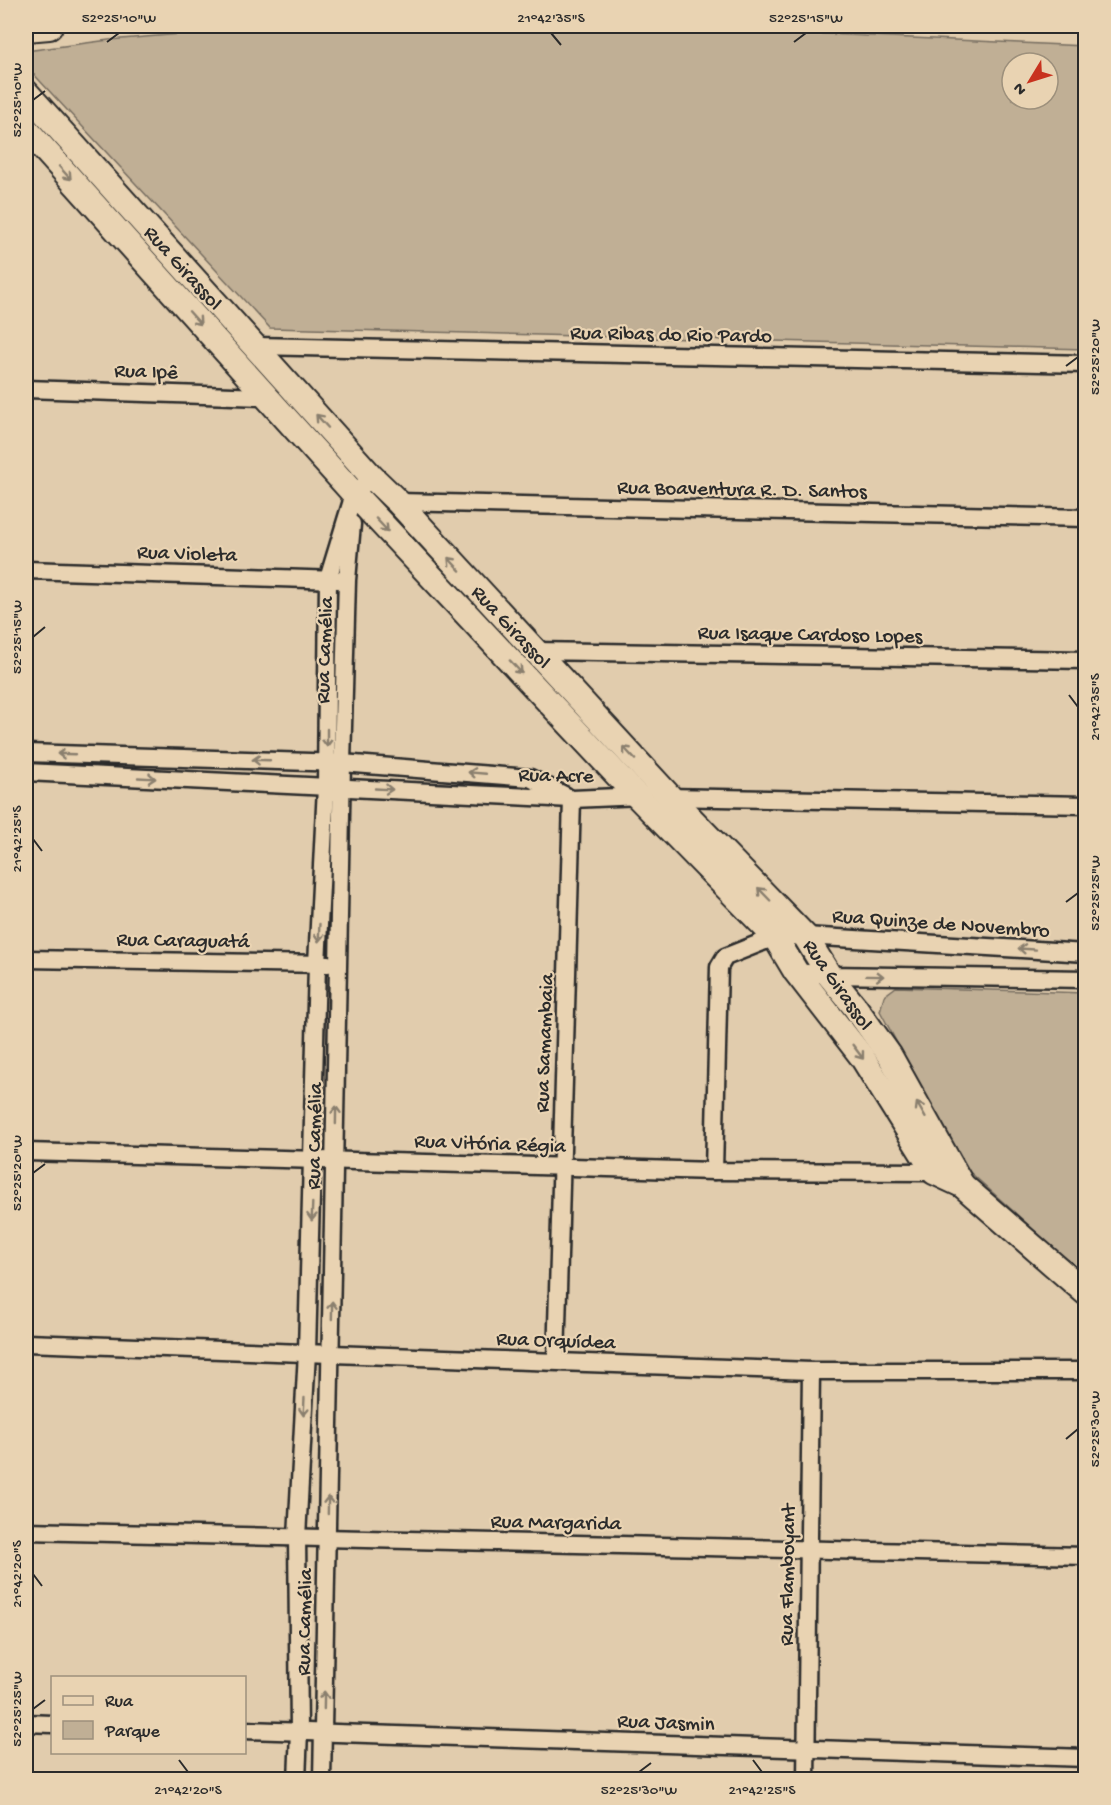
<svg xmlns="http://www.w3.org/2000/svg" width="1111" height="1805" font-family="'Gochi Hand',sans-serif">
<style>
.green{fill:#c0af95;stroke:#766d60;stroke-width:1.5;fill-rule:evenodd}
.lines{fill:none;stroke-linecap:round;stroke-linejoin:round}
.street-casing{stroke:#2b2b2b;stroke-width:21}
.secondary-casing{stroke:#2b2b2b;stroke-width:28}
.primary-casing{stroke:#2b2b2b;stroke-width:30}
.street{stroke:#e9d3b2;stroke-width:16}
.secondary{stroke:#e9d3b2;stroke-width:24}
.primary{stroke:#e9d3b2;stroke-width:26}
.oneway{stroke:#8a7f6e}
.ticks{fill:none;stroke:#2b2b2b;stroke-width:2}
.labels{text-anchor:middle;stroke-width:4.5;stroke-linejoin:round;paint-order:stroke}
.street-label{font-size:21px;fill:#2b2b2b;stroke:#e9d3b2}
.neatline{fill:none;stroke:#2b2b2b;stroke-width:2}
.ticks-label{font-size:15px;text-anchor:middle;fill:#2b2b2b}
</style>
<rect width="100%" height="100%" fill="#e1ccad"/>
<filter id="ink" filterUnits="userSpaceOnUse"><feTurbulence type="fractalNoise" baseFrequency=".0167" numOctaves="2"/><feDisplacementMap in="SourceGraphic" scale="12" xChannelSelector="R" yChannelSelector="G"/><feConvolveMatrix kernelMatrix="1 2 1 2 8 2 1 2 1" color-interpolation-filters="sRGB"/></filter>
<g filter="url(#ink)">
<g class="green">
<path d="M279 26H651L1085 46V349L270 328 26 66V51L109 40ZM1012 63H1048V99H1012Z"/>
<polygon points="896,987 1085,993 1085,1276 962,1165 880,1011 884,996"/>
</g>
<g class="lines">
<defs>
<g id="street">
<polyline points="256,346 1086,364"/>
<polyline points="26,389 266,397"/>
<polyline points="398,502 1086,518"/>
<polyline points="26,570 338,580"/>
<polyline points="534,651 1086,660"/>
<polyline points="26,753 342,763 530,778 566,796"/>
<polyline points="26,772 572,799 641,796"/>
<polyline points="666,797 1086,805"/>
<polyline points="26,959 328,964"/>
<polyline points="796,972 829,975 1086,979"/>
<polyline points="26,1152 714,1171 934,1172 941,1167"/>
<polyline points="714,1171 719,967 725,957 775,937 805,936 1086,953"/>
<polyline points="26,1343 811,1371 1086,1371"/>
<polyline points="556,1361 572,799"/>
<polyline points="26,1531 1086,1556"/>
<polyline points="26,1723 52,1724"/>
<polyline points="244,1730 1086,1758"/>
<polyline points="297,1780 299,1731 297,1537 307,1352 317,964 326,787 328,579 354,494 372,477"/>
<polyline points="322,1780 342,763 347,580 352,524"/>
<polyline points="806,1780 811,1371"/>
</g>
<g id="secondary">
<polyline points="26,92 372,477 398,502 670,797 805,936 829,975 855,1007 890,1056 962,1185"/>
<polyline points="26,129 354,494 636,795 775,937 796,972 862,1057 934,1172 962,1185 1086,1293"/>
</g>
<polyline id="primary" points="26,28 49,26"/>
</defs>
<use href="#street" class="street-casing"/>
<use href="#secondary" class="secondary-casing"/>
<use href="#primary" class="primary-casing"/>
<use href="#street" class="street"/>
<use href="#secondary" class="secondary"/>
<use href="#primary" class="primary"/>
</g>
<defs><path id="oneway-shaft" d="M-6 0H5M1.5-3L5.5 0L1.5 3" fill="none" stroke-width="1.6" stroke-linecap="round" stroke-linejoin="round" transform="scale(1.5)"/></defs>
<g class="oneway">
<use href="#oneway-shaft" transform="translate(65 173) rotate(48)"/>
<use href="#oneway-shaft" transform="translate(195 318) rotate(48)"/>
<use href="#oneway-shaft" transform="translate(322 421) rotate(-132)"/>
<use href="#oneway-shaft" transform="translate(382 525) rotate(47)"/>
<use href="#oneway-shaft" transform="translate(454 564) rotate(-133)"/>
<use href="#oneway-shaft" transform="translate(516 667) rotate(47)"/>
<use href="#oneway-shaft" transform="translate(327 738) rotate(90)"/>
<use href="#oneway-shaft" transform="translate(629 753) rotate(-133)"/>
<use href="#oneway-shaft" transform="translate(66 754) rotate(-178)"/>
<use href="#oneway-shaft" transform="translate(261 760) rotate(-178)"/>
<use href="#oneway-shaft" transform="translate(477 773) rotate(-175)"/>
<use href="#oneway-shaft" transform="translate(147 778) rotate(3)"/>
<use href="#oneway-shaft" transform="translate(384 789) rotate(3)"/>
<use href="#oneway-shaft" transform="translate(764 894) rotate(-134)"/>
<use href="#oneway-shaft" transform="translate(319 933) rotate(93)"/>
<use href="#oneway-shaft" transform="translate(1027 949) rotate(-176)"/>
<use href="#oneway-shaft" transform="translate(875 976) rotate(1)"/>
<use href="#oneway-shaft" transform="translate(858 1052) rotate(53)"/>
<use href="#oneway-shaft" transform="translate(921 1110) rotate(-120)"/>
<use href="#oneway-shaft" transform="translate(336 1115) rotate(-89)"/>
<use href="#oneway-shaft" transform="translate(312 1212) rotate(92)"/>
<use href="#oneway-shaft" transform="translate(332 1310) rotate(-89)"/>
<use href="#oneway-shaft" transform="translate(304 1407) rotate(93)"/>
<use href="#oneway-shaft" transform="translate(328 1505) rotate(-89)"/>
<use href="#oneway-shaft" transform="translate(324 1700) rotate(-89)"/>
</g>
</g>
<path class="ticks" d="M551 33 561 45M107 42 119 33M794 42 806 33M33 100 45 91M1066 366 1078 357M33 637 45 627M1069 695 1078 707M33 839 42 851M1066 902 1078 893M33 1173 45 1164M1066 1439 1078 1429M33 1574 42 1586M33 1709 45 1700M179 1760 188 1772M753 1760 762 1772M639 1772 651 1763"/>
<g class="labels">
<g class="street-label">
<text transform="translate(184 267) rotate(48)" y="7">Rua Girassol</text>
<text transform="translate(671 333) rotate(1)" y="7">Rua Ribas do Rio Pardo</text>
<text transform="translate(146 370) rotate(2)" y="7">Rua Ipê</text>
<text transform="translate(742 488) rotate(1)" y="7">Rua Boaventura R. D. Santos</text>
<text transform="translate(187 552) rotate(2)" y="7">Rua Violeta</text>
<text transform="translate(512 626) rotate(47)" y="7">Rua Girassol</text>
<text transform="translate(810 633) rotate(1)" y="7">Rua Isaque Cardoso Lopes</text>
<text transform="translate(323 650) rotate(-88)" y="7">Rua Camélia</text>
<text transform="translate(556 774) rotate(1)" y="7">Rua Acre</text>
<text transform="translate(941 922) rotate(4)" y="7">Rua Quinze de Novembro</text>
<text transform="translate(183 939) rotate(1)" y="7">Rua Caraguatá</text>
<text transform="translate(839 984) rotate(55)" y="7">Rua Girassol</text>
<text transform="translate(543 1043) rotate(-88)" y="7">Rua Samambaia</text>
<text transform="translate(313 1136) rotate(-89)" y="7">Rua Camélia</text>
<text transform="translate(490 1142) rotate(2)" y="7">Rua Vitória Régia</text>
<text transform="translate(556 1339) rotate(2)" y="7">Rua Orquídea</text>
<text transform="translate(556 1521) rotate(1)" y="7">Rua Margarida</text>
<text transform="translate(786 1575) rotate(-89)" y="7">Rua Flamboyant</text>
<text transform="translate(303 1622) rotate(-89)" y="7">Rua Camélia</text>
<text transform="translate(666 1721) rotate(2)" y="7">Rua Jasmin</text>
</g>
</g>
<rect width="1111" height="1805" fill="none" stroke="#e9d3b2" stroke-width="66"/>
<rect x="51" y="1676" width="195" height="78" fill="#e9d3b2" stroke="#9d907c" stroke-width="1.5"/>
<rect x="63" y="1696" width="30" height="9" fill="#e9d3b2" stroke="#9d907c" stroke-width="1.5"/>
<text x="105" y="1706" font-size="18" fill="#2b2b2b">Rua</text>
<rect x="63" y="1721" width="30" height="18" fill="#c0af95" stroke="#9d907c" stroke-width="1.5"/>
<text x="105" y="1736" font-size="18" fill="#2b2b2b">Parque</text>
<g transform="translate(1030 81) rotate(232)"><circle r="28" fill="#e9d3b2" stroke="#9d907c" stroke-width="1.5"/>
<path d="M0-4.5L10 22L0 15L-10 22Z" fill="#c8321e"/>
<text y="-9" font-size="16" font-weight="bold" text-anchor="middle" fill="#2b2b2b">N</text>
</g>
<rect x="33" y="33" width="1045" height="1739" class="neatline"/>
<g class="ticks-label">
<text x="119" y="22">52°25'10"W</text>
<text x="551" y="22">21°42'35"S</text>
<text x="806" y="22">52°25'15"W</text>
<text transform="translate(16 100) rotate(-90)" y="5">52°25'10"W</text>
<text transform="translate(1094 357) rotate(-90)" y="5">52°25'20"W</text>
<text transform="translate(16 637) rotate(-90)" y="5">52°25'15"W</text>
<text transform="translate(1094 707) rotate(-90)" y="5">21°42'35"S</text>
<text transform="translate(16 839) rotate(-90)" y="5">21°42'25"S</text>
<text transform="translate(1094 893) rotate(-90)" y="5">52°25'25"W</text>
<text transform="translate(16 1173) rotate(-90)" y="5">52°25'20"W</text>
<text transform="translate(1094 1429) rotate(-90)" y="5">52°25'30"W</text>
<text transform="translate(16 1574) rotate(-90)" y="5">21°42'20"S</text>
<text transform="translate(16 1709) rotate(-90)" y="5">52°25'25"W</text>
<text x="188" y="1794">21°42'20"S</text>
<text x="639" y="1794">52°25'30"W</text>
<text x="762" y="1794">21°42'25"S</text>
</g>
</svg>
